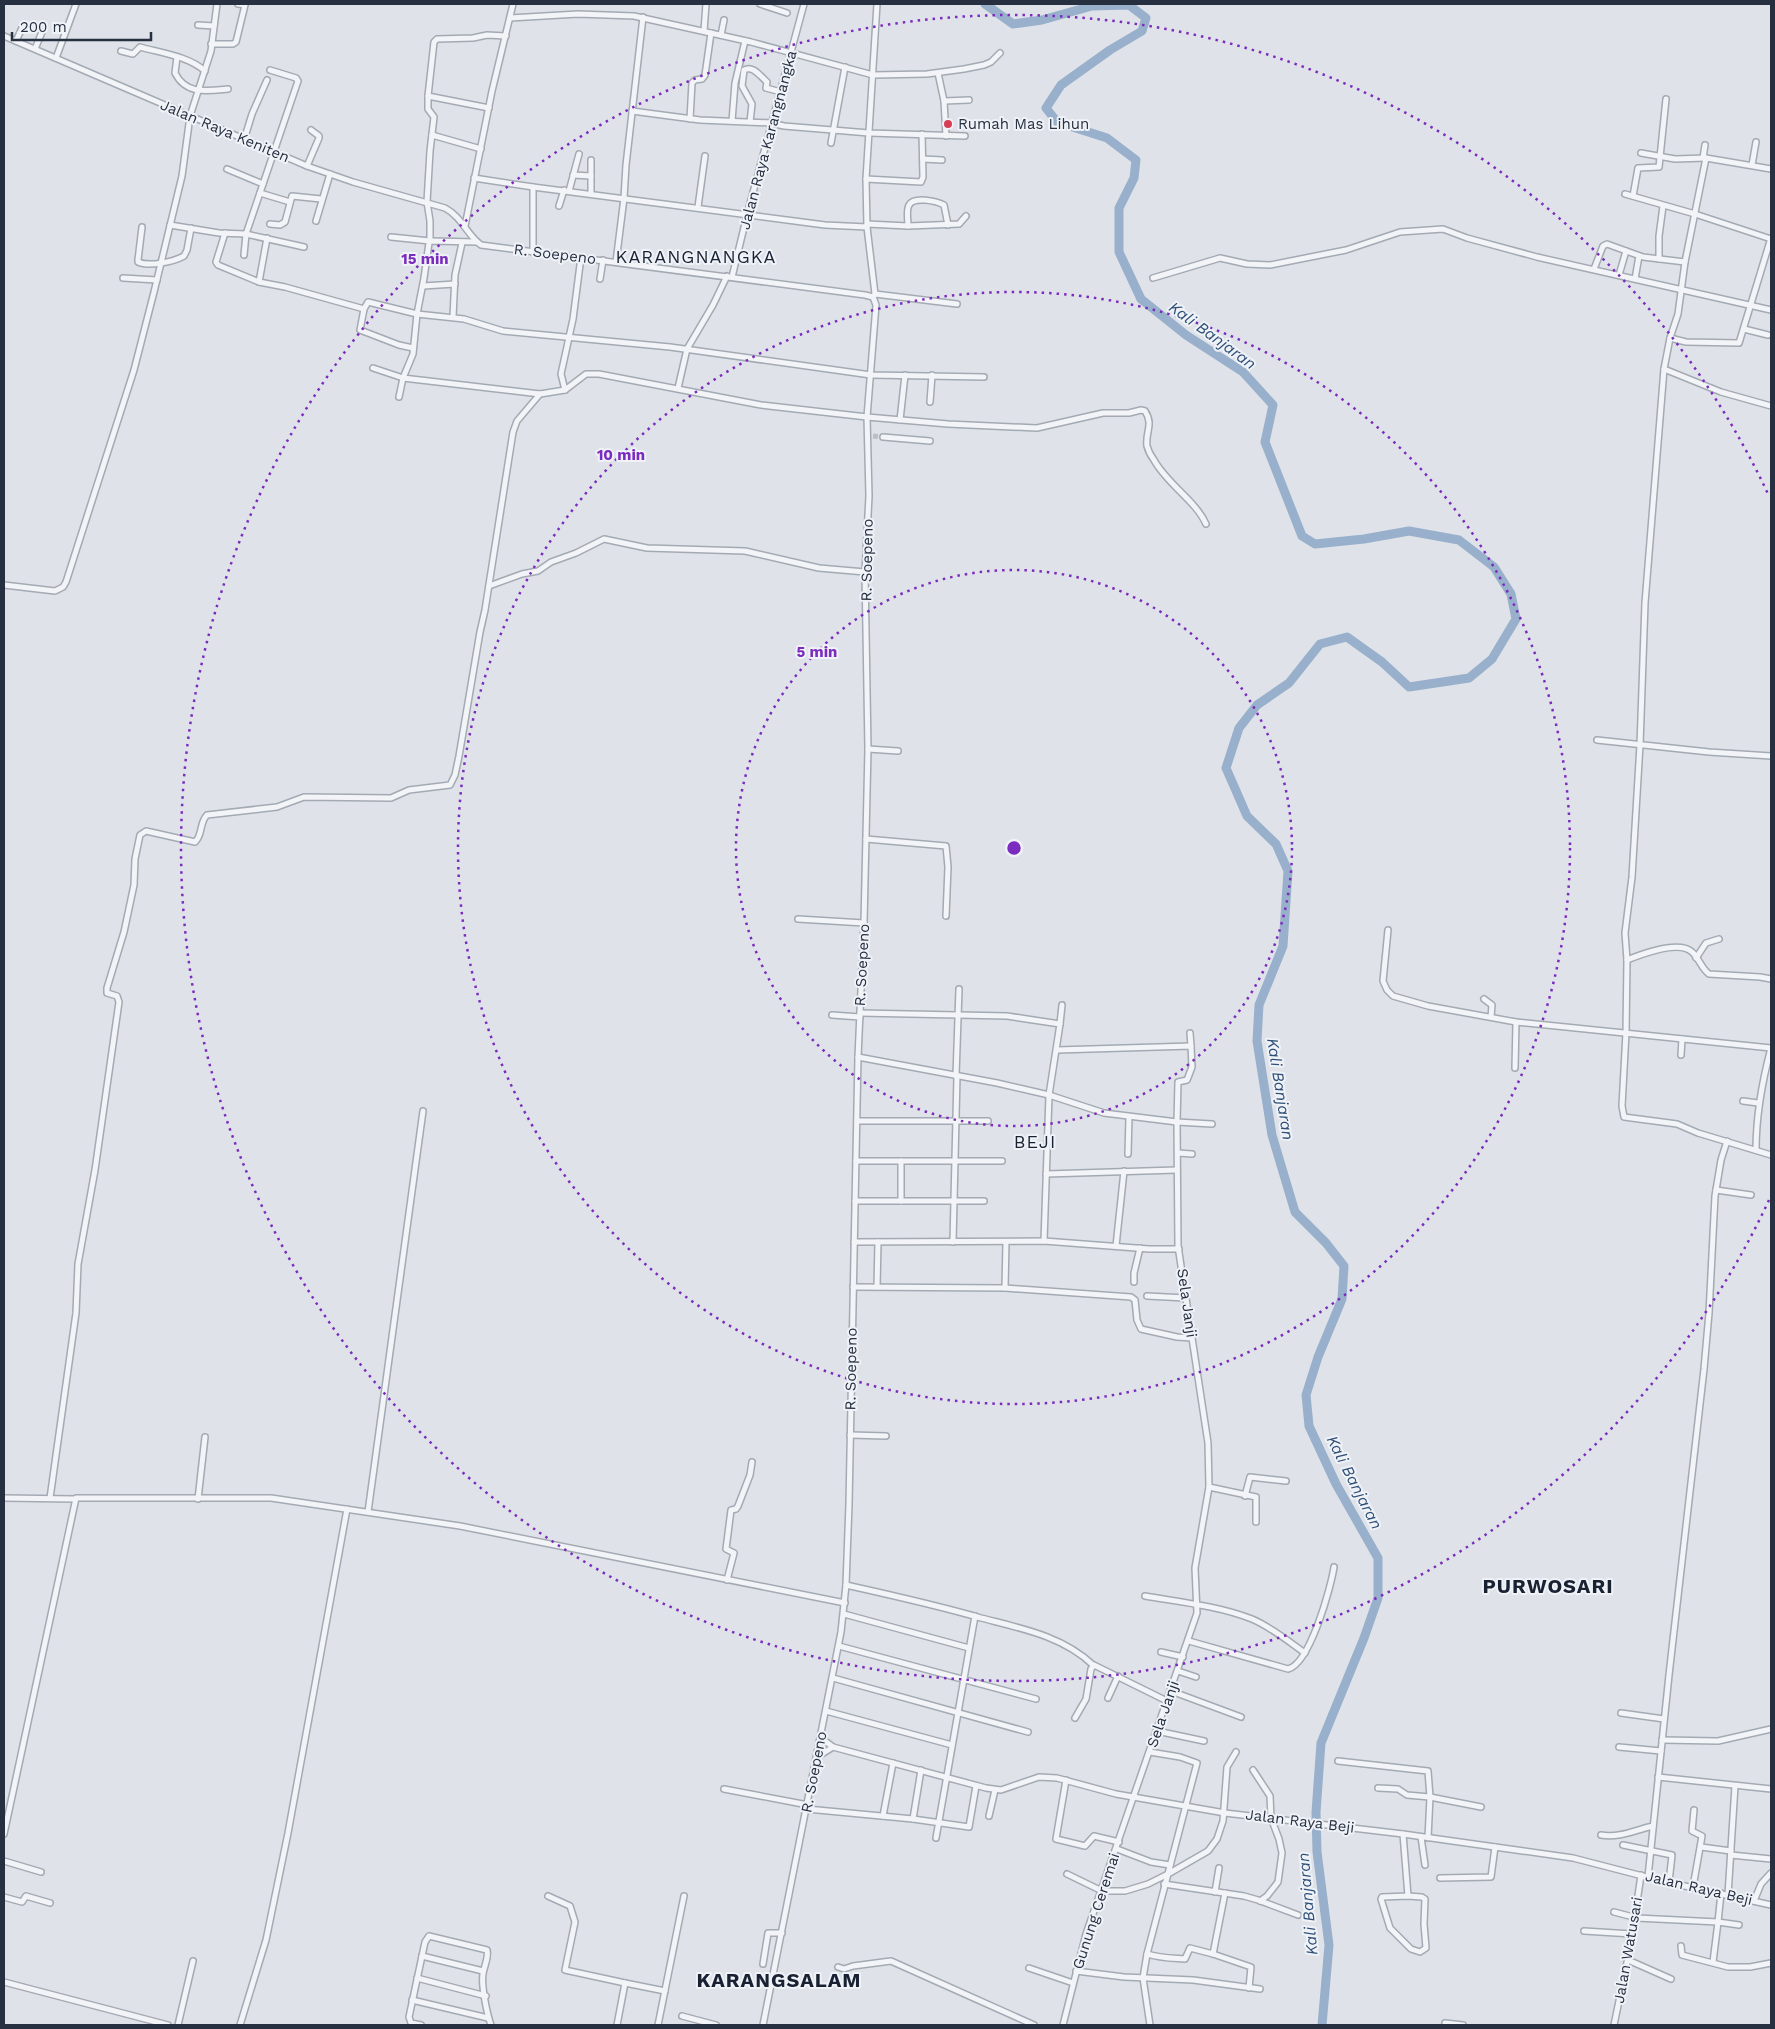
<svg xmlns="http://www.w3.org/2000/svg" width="1775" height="2029" font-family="'Work Sans',sans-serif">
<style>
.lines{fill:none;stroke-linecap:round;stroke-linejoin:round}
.river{stroke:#98b0cb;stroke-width:9}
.minor-tunnel{stroke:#babfc7;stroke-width:5;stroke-dasharray:5 2.5;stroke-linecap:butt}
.minor-casing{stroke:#a4aab3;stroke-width:8}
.minor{stroke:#f2f4f7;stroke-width:5}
.ring{fill:none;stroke:#7b2cbf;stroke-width:2.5;stroke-dasharray:2.5 5}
.poi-dot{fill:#d53e53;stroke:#eff2f7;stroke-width:2}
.labels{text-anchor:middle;stroke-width:4;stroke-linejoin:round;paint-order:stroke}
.poi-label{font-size:15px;fill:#273041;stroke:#eff2f7;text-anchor:start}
.street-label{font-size:15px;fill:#273041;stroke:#eff2f7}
.water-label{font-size:16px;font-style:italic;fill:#2f4f77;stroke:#eff2f7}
.quarter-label{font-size:18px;letter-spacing:1px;fill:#192232;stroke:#eff2f7}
.district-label{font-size:20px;font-weight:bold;letter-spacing:1px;fill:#192232;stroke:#eff2f7}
.centre{fill:#7b2cbf;stroke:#eff2f7;stroke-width:2.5}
.ring-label{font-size:15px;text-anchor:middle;font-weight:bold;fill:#7b2cbf;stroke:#eff2f7;stroke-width:4;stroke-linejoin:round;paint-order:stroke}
</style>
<rect width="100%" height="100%" fill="#dfe3e9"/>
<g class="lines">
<polyline class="river" points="985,4 1013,24 1042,20 1092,6 1129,5 1146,18 1142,31 1110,50 1061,85 1046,108 1057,122 1107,138 1136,160 1134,178 1119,208 1119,252 1141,299 1186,335 1243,372 1273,405 1265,442 1302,536 1315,544 1364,539 1409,531 1459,540 1494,567 1511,594 1516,619 1492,659 1469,678 1409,687 1382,662 1347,637 1320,644 1289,683 1257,705 1239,728 1226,768 1247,816 1276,844 1288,871 1283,946 1259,1005 1257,1041 1272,1135 1295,1212 1326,1243 1344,1266 1342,1299 1318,1357 1306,1395 1309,1426 1336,1484 1378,1558 1378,1598 1364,1638 1321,1743 1316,1812 1317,1852 1329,1945 1322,2025"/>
<polyline class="minor-tunnel" points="873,436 883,437"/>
<defs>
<g id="minor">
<polyline points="760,4 787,13"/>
<polyline points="510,18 578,14 634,16 751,42 873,75 927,74 964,69 984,65 991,62 1000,53"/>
<polyline points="198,25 214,26"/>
<polyline points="704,31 706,4"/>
<polyline points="721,35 724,20"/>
<path d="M4 36 307 166 353 182 445 208C462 217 467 235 481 245L865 295 873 297 876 305 867 417 869 496 865 572 868 749 864 923 858 1057 849 1504 846 1585 841 1632 763 2025"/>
<polyline points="16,41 22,28"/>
<polyline points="211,44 233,44 236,42 245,5 238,4"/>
<polyline points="35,49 42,32"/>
<path d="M121 51 133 54 140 47C161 53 188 56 205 71"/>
<path d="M177 57 175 73C186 95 207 91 228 89"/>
<polyline points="56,58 76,4"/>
<polyline points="938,73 944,101 946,136"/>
<polyline points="428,96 434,42 437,39 473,38 487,35 506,36"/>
<polyline points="944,101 969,100"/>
<polyline points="632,111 700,120 771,123 784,126 869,133 965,136"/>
<polyline points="690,119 692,83 695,80 702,79 705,75 711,33"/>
<polyline points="732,121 735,83 745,41"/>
<path d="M750 122 752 104 742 86 744 70C753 65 760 76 767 82L766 88 781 92"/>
<polyline points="432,135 481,149"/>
<polyline points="244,140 252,114 267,80"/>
<polyline points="831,143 845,67"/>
<polyline points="1641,153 1675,159 1706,158"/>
<polyline points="1703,158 1705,145"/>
<polyline points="923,159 942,160"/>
<polyline points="591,160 591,193"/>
<polyline points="1752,165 1756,142"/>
<polyline points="307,166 319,138 319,136 311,130"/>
<polyline points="227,169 263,184"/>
<polyline points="1771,169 1706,158 1685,262 1678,314 1670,338 1664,369 1645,603 1640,745 1632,877 1625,933 1627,960 1626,1033 1622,1106 1624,1117 1677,1124 1698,1133 1771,1155"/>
<polyline points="573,175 591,176"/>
<polyline points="474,178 533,187 533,252"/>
<polyline points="866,179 921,182 923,177 922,134"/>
<polyline points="533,187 825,225 867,227"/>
<polyline points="569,191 579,154"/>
<polyline points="260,193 290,202"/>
<polyline points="1625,194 1695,214 1771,239"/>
<polyline points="1633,196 1638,168 1659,167 1666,99"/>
<polyline points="559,206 564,190"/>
<polyline points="698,207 705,156"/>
<polyline points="316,221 330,174"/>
<polyline points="270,224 280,225 285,222 292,196 321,199"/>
<polyline points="867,224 908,226 959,224 966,216"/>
<polyline points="170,225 219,233 246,234 298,81 296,78 270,70"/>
<polyline points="465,226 492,91 513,4"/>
<path d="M908 226C908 220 906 210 909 205 914 196 936 201 944 205L948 225"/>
<path d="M142 227 138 260V262C149 267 173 262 184 256L187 250 191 228"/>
<polyline points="225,233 216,262 218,265 259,282 285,287 364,309"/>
<polyline points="391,237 430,241 430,221 427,202 430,151 434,117 428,109 428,96 489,108"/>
<polyline points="244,255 246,234 304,247"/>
<polyline points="1659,259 1659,236 1663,206"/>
<polyline points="616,262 624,198 626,165 643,17"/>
<polyline points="1594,269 1603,246 1607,244 1643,257 1685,262"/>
<polyline points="1619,275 1626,251"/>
<polyline points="732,277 748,211 804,4"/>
<polyline points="123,278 157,280"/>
<polyline points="1153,278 1220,258 1247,264 1270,265 1346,250 1400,232 1443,229 1467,238 1537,257 1771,310"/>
<polyline points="600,279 603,260"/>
<polyline points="1635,279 1639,256"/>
<polyline points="259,282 267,238"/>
<polyline points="423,286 455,284"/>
<polyline points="875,294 867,227 866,179 877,4"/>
<polyline points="874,296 875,294 957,304"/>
<polyline points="453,317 455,275 462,243"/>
<polyline points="1744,329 1768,335"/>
<polyline points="1670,338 1686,342 1739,343 1771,238"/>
<polyline points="413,348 399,345 360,330 364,309 368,302 417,314 464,319 503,331 670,347 871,375 984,377"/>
<path d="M373 368 403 378 540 394 565 390 586 374H599L761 405 867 417 948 424 1037 428 1103 413H1129L1141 410 1145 411C1154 425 1145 432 1147 446 1148 450 1151 456 1154 460 1167 484 1196 501 1206 524"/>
<polyline points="1664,369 1721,392 1771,406"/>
<polyline points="678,388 687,349 713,305 727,276"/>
<polyline points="565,390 561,374 573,319 581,257"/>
<polyline points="399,397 403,378 413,354 417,314 424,278 429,243 430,241 477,242"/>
<polyline points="930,402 932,375"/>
<polyline points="900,420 905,375"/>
<polyline points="883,437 930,441"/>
<polyline points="4,585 55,591 63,587 66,582 134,370 154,292 182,176 190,116 211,51 217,4"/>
<polyline points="489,586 522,574 538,571 551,562 576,553 604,539 647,548 745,551 819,568 865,572"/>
<polyline points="1597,740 1709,752 1771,756"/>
<polyline points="868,749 898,751"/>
<polyline points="866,839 946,846 948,867 946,916"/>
<polyline points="798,919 864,923"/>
<polyline points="1388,930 1383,981 1387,990 1393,996 1428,1006 1516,1022 1771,1048"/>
<polyline points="1696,958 1706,943 1719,939"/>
<path d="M1627 960C1642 954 1679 940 1692 952 1699 958 1701 968 1709 974L1760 977 1771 979"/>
<polyline points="1484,999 1492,1005 1491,1017"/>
<polyline points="860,1013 1007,1016 1060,1024 1049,1095 1044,1241"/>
<polyline points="832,1015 860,1017"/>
<polyline points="1060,1024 1062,1005"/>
<polyline points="1190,1033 1191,1046"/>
<polyline points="1057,1050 1191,1046 1192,1067 1187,1080 1178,1082 1177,1122 1212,1124"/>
<polyline points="1681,1055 1682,1039"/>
<polyline points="858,1057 997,1083 1049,1095 1104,1113 1177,1122 1178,1246 1208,1443 1209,1487 1195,1568 1197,1613 1086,1934 1063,2025"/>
<polyline points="1515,1068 1516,1022"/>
<polyline points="956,1076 959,989"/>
<polyline points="1743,1101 1758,1103"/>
<polyline points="857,1121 988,1121"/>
<path d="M1756 1150C1756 1114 1762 1082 1771 1048"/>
<polyline points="1178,1153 1192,1154"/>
<polyline points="1128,1154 1129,1117"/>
<polyline points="856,1161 1002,1161"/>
<polyline points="901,1161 901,1201"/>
<polyline points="1046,1174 1177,1170"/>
<polyline points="1716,1190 1751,1195"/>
<polyline points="855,1201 984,1201"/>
<polyline points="854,1242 1044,1241 1149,1249 1179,1249"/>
<polyline points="953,1242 957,1076"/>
<polyline points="1116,1246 1124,1171"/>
<polyline points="1134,1282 1134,1273 1140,1248"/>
<polyline points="853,1287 1005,1288 1131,1297 1135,1300 1137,1320 1141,1329 1177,1337 1192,1338"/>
<polyline points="877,1287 878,1242"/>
<polyline points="1005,1288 1006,1242"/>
<polyline points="1147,1296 1186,1298"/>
<polyline points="850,1435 886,1436"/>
<polyline points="1209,1487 1256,1497 1256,1522"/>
<polyline points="1245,1496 1250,1477 1286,1481"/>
<polyline points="4,1498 74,1499"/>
<path d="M50 1498 76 1313 78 1264 95 1170 119 1002 117 996 107 993V988L124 932 134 885 135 859 140 835 146 831 195 842C203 835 199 823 207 815L277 807 304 797 391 798 409 790 450 785 455 775 459 756 480 632 485 610 513 432 517 421 540 394"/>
<polyline points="198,1499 205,1437"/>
<polyline points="368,1512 423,1111"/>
<polyline points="727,1580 734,1553 726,1549 731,1510 736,1509 738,1506 750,1475 752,1462"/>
<path d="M846 1585C891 1595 936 1605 981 1618 1020 1628 1063 1636 1093 1665"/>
<path d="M1145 1596C1180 1602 1219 1606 1252 1619 1271 1627 1288 1641 1305 1653"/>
<polyline points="844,1614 969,1648"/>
<path d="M1189 1641 1288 1669C1310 1664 1331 1587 1334 1567"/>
<polyline points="839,1646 1036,1699"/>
<polyline points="1161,1652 1183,1657"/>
<polyline points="1178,1671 1196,1677"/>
<polyline points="833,1678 1028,1732"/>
<polyline points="1171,1691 1241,1717"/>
<polyline points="1108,1698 1118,1676"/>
<polyline points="826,1711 952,1745"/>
<polyline points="1621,1713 1664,1719"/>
<polyline points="1075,1718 1086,1699 1091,1669 1094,1665 1167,1701"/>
<polyline points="1157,1731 1204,1741"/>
<polyline points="822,1734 825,1741 833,1747 986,1788 1001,1790 1039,1777 1057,1778 1116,1794 1225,1813 1403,1834 1573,1858 1662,1881 1771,1905"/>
<polyline points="1662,1740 1718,1741 1771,1729"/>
<polyline points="1619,1747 1661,1751"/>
<polyline points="1150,1752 1180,1757 1197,1763 1147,1954 1143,1978 1150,2025"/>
<polyline points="817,1757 833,1747"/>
<polyline points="1338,1761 1428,1771 1430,1797 1428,1838"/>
<polyline points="1253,1770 1270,1796 1271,1818 1279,1839 1282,1853 1278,1882 1267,1896 1260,1901"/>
<polyline points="1658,1777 1771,1789"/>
<polyline points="1066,1780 1056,1839 1085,1846 1094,1836 1119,1842"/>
<polyline points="1378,1788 1398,1789 1407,1795 1430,1797 1481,1807"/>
<polyline points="724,1789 808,1805"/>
<polyline points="807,1809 913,1819 969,1827 976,1786"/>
<polyline points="883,1816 893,1763"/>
<polyline points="989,1816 995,1790"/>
<polyline points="913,1819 921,1770"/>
<polyline points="4,1834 76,1498 271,1498 460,1526 845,1603"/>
<polyline points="1403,1834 1408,1896 1382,1897 1381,1899 1390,1928 1411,1949 1420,1952 1426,1948 1424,1924 1425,1899 1422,1897 1408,1896"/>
<path d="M1601 1835C1620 1838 1635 1830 1653 1826"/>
<polyline points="1421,1837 1425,1865"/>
<polyline points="936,1838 975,1616"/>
<polyline points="1623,1845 1672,1855 1669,1882"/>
<polyline points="1701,1847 1731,1851"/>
<polyline points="1117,1849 1151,1862 1170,1865"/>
<polyline points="1731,1855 1771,1859"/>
<polyline points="4,1861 41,1872"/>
<polyline points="1067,1874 1102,1891 1125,1891 1148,1884 1168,1874 1208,1851 1217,1839 1223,1821 1227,1767 1236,1752"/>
<polyline points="1648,1877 1669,1675 1704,1369 1709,1313 1715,1196 1721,1160 1727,1141"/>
<polyline points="1440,1878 1491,1877 1495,1847"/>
<polyline points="1164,1884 1244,1896 1258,1900 1298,1915"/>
<polyline points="1693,1887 1702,1836 1692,1831 1694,1810"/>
<polyline points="1215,1892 1219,1868"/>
<polyline points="1225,1893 1213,1954 1251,1967 1249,1988"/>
<polyline points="1728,1895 1735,1786"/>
<polyline points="548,1896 570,1906 575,1922 565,1970 625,1983"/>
<polyline points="4,1897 22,1902 26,1896 50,1903"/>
<polyline points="1754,1901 1761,1884 1771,1873"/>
<polyline points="1614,1912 1637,1918 1718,1922 1721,1893"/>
<polyline points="1584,1931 1632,1934"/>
<polyline points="1681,1946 1682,1955 1728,1967 1750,1967 1771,1963"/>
<path d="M1147 1954C1160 1958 1171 1958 1185 1959L1190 1948 1213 1954"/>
<polyline points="422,1956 483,1971"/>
<polyline points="1628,1960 1671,1979"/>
<polyline points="1713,1962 1718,1922 1739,1925"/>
<polyline points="763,1964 768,1933 782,1933"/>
<polyline points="838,1967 844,1969 853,1966 891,1961 1034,2025"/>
<polyline points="1029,1968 1073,1983"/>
<polyline points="1076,1971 1124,1977 1193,1980 1260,1989"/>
<polyline points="417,1978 486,1996"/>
<polyline points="4,1982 168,2025"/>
<polyline points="412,2000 488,2018"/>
<polyline points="682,2016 716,2025"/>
<polyline points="1445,2023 1463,2025"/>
<polyline points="178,2025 193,1961"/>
<polyline points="240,2025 266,1940 288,1833 347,1509"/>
<path d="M421 2025 411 2023 409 2017 425 1942 429 1936 487 1950C489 1958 484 1966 483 1974 481 1985 487 2014 491 2025"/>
<polyline points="617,2025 625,1983 665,1991"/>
<polyline points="658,2025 684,1896"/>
<polyline points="1614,2025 1631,1943 1641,1875"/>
</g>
</defs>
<use href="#minor" class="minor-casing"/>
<use href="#minor" class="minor"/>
</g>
<g class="ring">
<circle cx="1014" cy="848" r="278"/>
<circle cx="1014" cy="848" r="556"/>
<path d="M1769 1200A833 833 0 1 1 1769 496"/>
</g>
<circle class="poi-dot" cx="948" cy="124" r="5"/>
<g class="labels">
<g class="poi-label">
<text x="958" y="129">Rumah Mas Lihun</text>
</g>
<g class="street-label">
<text transform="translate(225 131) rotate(23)" y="5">Jalan Raya Keniten</text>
<text transform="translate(768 140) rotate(-75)" y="5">Jalan Raya Karangnangka</text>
<text transform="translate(555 254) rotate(7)" y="5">R. Soepeno</text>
<text transform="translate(867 560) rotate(-89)" y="5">R. Soepeno</text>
<text transform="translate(862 965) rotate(-87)" y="5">R. Soepeno</text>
<text transform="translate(1187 1303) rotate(82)" y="5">Sela Janji</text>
<text transform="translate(851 1369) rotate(-89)" y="5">R. Soepeno</text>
<text transform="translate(1163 1714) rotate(-71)" y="5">Sela Janji</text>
<text transform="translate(814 1772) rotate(-79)" y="5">R. Soepeno</text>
<text transform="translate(1300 1821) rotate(7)" y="5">Jalan Raya Beji</text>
<text transform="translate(1699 1888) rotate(13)" y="5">Jalan Raya Beji</text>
<text transform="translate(1096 1911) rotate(-72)" y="5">Gunung Ceremai</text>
<text transform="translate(1628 1950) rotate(-80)" y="5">Jalan Watusari</text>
</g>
<g class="water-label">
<text transform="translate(1213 335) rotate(36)" y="6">Kali Banjaran</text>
<text transform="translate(1281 1089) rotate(81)" y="6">Kali Banjaran</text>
<text transform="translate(1355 1482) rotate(63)" y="6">Kali Banjaran</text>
<text transform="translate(1307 1904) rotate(-95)" y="6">Kali Banjaran</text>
</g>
<g class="quarter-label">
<text x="696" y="263">KARANGNANGKA</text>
<text x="1035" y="1148">BEJI</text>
</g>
<g class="district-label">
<text x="1548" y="1593">PURWOSARI</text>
<text x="779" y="1987">KARANGSALAM</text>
</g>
</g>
<circle cx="1014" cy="848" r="8" class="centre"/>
<g class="ring-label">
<text x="425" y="264">15 min</text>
<text x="621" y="460">10 min</text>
<text x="817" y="657">5 min</text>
</g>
<rect width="1775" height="2029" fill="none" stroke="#273041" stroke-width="10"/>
<path d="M12 32v8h139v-8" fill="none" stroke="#273041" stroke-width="2.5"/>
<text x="20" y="32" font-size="15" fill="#273041" stroke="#eff2f7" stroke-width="4" paint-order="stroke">200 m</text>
</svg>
